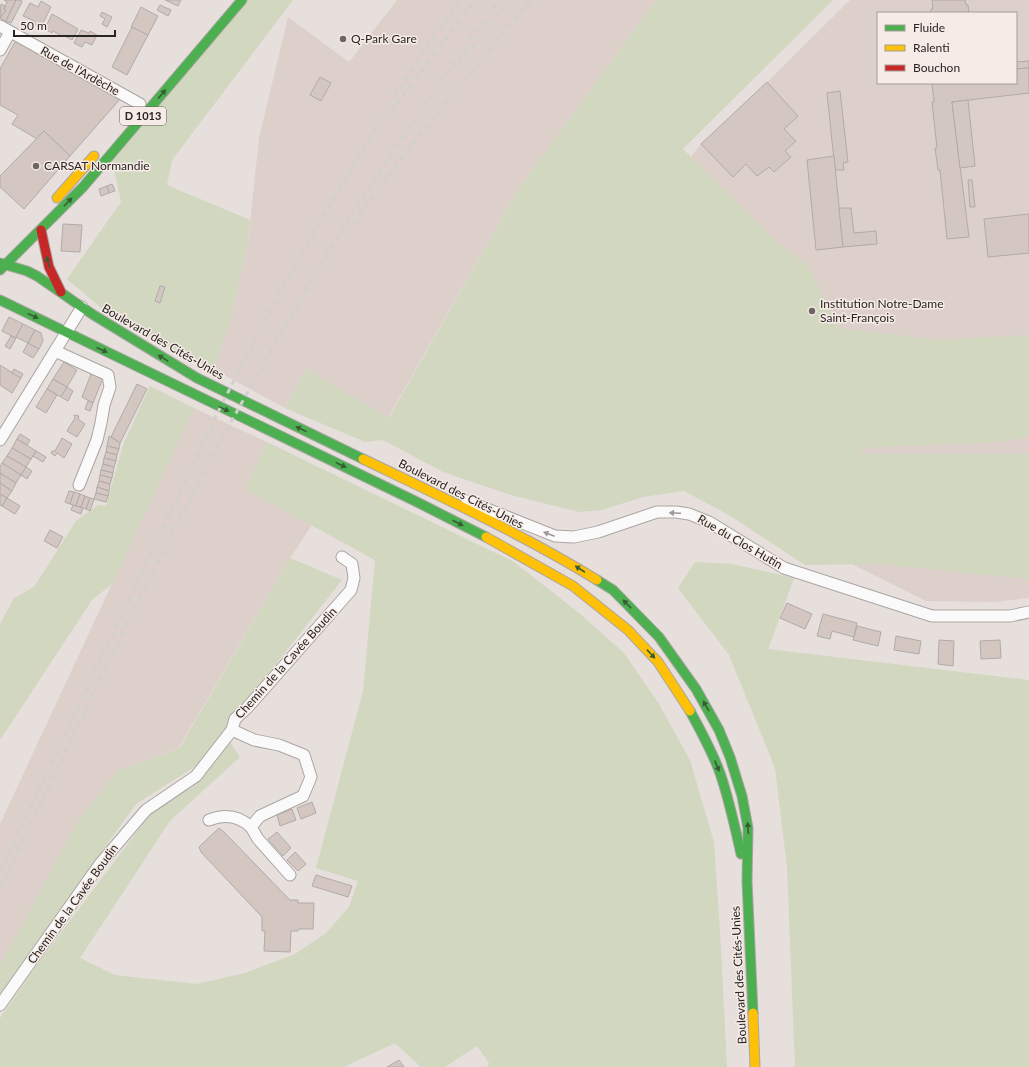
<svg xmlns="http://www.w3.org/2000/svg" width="1029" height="1067" font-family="Lato,sans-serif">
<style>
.built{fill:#ddd0ca;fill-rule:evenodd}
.green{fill:#d2d7c0}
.building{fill:#d4c7c1;stroke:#b0aba9}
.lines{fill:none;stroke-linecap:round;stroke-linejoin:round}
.street-casing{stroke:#aaa5a3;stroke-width:13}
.fast-casing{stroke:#aaa5a3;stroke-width:11}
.slow-casing{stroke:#aaa5a3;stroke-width:11}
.jam-casing{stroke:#aaa5a3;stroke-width:11}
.street{stroke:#fbfafa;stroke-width:11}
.fast{stroke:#4caf50;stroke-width:9}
.slow{stroke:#ffc107;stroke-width:9}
.jam{stroke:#c62828;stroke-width:9}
.rail{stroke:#d2d0ce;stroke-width:3;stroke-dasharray:5 5;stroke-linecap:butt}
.oneway{fill:#375c35}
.oneway2{fill:#9c9a99}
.poi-dot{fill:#6b6664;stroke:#f6ebe6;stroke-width:1.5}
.labels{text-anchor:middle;stroke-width:3;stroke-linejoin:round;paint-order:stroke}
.shield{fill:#f6ebe6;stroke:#66605e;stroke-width:1}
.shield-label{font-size:11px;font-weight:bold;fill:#292523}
.poi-label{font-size:12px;fill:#292523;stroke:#f6ebe6;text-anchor:start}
.street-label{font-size:12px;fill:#292523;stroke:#f6ebe6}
</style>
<rect width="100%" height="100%" fill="#e6dfdc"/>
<g class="built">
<polygon points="397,0 656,0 519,188 388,418 306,369 285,408 213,369 230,322 248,242 259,138 288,17 349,62"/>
<path d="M850 0H1029V598L994 602 926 601 783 530 684 165 701 144 767 82ZM878 13H1016V83H878Z"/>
<polygon points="194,408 267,442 245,489 312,525 290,558 178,749 118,770 1,964 0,964 0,824"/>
</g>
<g class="green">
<polygon points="248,0 293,0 172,160 167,185 250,220 248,242 230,322 213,369 112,317 67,279 121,202 112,160"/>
<polygon points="656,0 833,0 683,149 776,241 808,266 839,328 939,340 1029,335 1029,437 1000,442 861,448 864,454 1029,454 1029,579 881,564 805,565 729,515 684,491 643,497 602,510 579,512 511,495 443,472 383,440 365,442 285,408 306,369 389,418 519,188"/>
<polygon points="150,386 194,408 113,583 92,600 0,740 0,624 14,598 34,587 76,521 98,505 106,506 123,445"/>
<polygon points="267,442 514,562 579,613 624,653 659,704 690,760 714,842 720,930 727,1067 487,1067 489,1063 477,1046 445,1067 421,1067 395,1043 344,1067 0,1067 0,1018 42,958 151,813 197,784 230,742 240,757 170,821 80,958 115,975 197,984 245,973 295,954 326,933 349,907 358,881 316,868 363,691 375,560 245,489"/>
<polygon points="290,558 342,580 196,766 136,804 0,993 0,964 1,964 78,821 118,770 179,749"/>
<polygon points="695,562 732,564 794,578 768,649 1029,680 1029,1067 795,1067 787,867 775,768 729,655 678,588"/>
</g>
<g class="building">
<polygon points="4,0 16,0 6,21 0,18 6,10 4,9 7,2"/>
<polygon points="16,0 21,0 22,2 11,23 6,21"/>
<polygon points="165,0 181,0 178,6"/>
<polygon points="932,0 965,0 966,5 968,5 969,13 931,13 931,9 933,9"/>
<polygon points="41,1 51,7 41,27 33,23 34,21 23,16 30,3 38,7"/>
<polygon points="1,4 5,6 4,9 6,10 0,18"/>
<polygon points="160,5 171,10 168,16 157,10"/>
<polygon points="141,7 158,16 148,35 131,27"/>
<polygon points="102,12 112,17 107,27 102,24 105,19 100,16"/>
<polygon points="52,14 78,29 72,40 63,35 62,36 53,31 52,33 45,29"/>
<polygon points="132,27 148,35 127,75 112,67"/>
<polygon points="81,30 89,33 90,31 97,35 92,45 85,42 82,47 74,43"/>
<polygon points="16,40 121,98 70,156 44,131 37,139 12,124 18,115 0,105 0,69"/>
<polygon points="1029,61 1029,68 1016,69 1016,62"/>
<polygon points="1029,68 1029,93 952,102 969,237 947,239 940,170 938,170 935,148 937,148 932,102 934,102 932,83 1016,83 1016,69"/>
<polygon points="320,77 331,83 321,101 310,95"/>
<polygon points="767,82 798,116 784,129 796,141 785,151 791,157 774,172 769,167 757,176 746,164 733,177 701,144"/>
<polygon points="840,91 848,162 843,163 844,170 835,170 827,93"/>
<polygon points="968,100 975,166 960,168 952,102"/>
<polygon points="44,131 70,156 24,209 0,187 0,176"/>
<polygon points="834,156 843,247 816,250 807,160"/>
<polygon points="968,180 972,180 975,207 970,207"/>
<polygon points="112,184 115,191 109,193 107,186"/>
<polygon points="107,186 109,193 101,196 99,189"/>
<polygon points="839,208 851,208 854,233 876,231 877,244 843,247"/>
<polygon points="1029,214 1029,253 988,257 984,219"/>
<polygon points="63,224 82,225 80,252 61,251"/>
<polygon points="160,286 165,287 160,303 155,301"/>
<polygon points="9,317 23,324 16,338 2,331"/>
<polygon points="23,324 35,330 28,343 16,337"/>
<polygon points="35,330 41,333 43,341 39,349 28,343"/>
<polygon points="11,336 16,338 10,349 5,346"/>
<polygon points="28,343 39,349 33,358 23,352"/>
<polygon points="64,362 77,370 67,387 53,379"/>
<polygon points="0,365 21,378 12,393 0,385"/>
<polygon points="14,369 23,374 21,378 12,373"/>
<polygon points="91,374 103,378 93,403 82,397"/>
<polygon points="53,379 67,387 61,397 47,389"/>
<polygon points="137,384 147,389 120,443 111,437"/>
<polygon points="67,387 73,391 68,401 61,397"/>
<polygon points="47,389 57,395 46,413 36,407"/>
<polygon points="88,401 93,403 90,411 85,409"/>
<polygon points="74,415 79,416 78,419 85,424 77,437 67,431 75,418"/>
<polygon points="20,434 30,440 27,445 17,439"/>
<polygon points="109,436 120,443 119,449 107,446"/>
<polygon points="62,438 72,444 64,458 57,453 55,456 51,453 52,451 55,451"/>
<polygon points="17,439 36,451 31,459 12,448"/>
<polygon points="107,446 119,449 117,455 106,452"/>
<polygon points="12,448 31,459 26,467 7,456"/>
<polygon points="36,451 46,457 43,462 33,456"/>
<polygon points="106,452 117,455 116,461 104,458"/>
<polygon points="7,456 26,467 21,475 2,463"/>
<polygon points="104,458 116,461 114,467 103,464"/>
<polygon points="2,463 21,475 16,483 0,473 0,467"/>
<polygon points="103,464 114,467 113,473 101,470"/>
<polygon points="26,467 32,471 27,479 21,475"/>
<polygon points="101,470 113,473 112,478 100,475"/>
<polygon points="0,473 16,483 12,491 0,483"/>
<polygon points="100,475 112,478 110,484 99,481"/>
<polygon points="99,481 110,484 109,491 97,487"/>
<polygon points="0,483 12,491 7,498 0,494"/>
<polygon points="97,487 109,491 108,496 96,493"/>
<polygon points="69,491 74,492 70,504 65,502"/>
<polygon points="74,492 80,494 76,506 70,504"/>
<polygon points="96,493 108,496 106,502 94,499"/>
<polygon points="0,494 7,498 2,506 0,505"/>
<polygon points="80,494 85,496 81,507 76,506"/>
<polygon points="85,496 90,498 86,509 81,507"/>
<polygon points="7,498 20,506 15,514 2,506"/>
<polygon points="90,498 94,499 90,511 86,509"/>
<polygon points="73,505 83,508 81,514 71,510"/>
<polygon points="50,530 63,537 57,548 44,541"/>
<polygon points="787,603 812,614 805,629 780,618"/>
<polygon points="823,614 857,623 854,637 832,631 830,639 817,636"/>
<polygon points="857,626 881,632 878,646 853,640"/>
<polygon points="896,636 921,641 919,654 894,650"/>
<polygon points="939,640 954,641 953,666 938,664"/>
<polygon points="1000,640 1001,658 981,659 980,641"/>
<polygon points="312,802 316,813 301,819 297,808"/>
<polygon points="292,809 296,820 280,826 277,815"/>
<polygon points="219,828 224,832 290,900 298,900 298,903 314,903 313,929 298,929 298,931 291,931 290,952 264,951 265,931 262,931 262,917 201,852 199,847"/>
<polygon points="277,832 291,848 283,856 268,839"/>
<polygon points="295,852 306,864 298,871 287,860"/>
<polygon points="316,875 352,886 348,897 312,886"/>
<polygon points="399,1060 404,1067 387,1067"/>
</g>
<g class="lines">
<defs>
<g id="street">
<polyline points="0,26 140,104"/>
<polyline points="0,50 10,32"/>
<polyline points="55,351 108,375 110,387 104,405 101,423 97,440 79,485"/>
<polyline points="0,440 82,307"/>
<polyline points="467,501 555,536 574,537 598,532 657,512 676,512 689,514 709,522 784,568 932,616 1010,616 1029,612"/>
<polyline points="232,730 254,740 279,745 304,755 311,777 303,796 260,816 251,827 258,839 290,875"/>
<path d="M209 820C224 814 238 815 251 827"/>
<polyline points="0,1005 100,864 146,810 196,776 232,730 235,719 247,708 351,590 354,578 352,564 342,557"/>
</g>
<g id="fast">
<polyline points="0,263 27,271 37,276 92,314 197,378 363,459"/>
<polyline points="0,270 83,187 242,0"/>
<polyline points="0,300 415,501 486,537"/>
<polyline points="597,580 613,590 659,637 696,689 719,730 730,757 742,796 748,828 747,881 753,1013"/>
<path d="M690 711C701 731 712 751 720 773 729 799 735 827 741 854"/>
</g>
<g id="slow">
<polyline points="57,198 94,156"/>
<path d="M363 459C442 497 522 534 597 580"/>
<polyline points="486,537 573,586 628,630 658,662 690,711"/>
<polyline points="753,1013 755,1067"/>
</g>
<polyline id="jam" points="41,230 49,267 61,292"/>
</defs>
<use href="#street" class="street-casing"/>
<use href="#fast" class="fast-casing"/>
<use href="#slow" class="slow-casing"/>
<use href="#jam" class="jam-casing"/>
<use href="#street" class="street"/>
<use href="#fast" class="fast"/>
<use href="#slow" class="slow"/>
<use href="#jam" class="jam"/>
<g class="rail">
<polyline points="459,64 509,0"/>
<polyline points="391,112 475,0"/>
<polyline points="353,224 411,146 530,0"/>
<polyline points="0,872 216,416 259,331 305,247 397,92 437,33 462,0"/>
<path d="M0 888C75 733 147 576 230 424 272 348 315 272 362 199 406 131 452 65 499 0"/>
</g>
</g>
<defs><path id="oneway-solid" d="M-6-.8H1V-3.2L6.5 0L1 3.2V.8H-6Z"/></defs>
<g class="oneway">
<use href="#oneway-solid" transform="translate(162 94) rotate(-50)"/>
<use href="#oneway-solid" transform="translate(68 202) rotate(-46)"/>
<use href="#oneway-solid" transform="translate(48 262) rotate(-107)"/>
<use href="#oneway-solid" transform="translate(33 316) rotate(26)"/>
<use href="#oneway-solid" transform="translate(102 350) rotate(25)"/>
<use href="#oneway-solid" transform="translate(163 358) rotate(-149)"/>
<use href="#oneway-solid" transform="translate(224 409) rotate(26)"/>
<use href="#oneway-solid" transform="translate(301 429) rotate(-154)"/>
<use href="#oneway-solid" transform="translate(341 465) rotate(26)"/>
<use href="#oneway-solid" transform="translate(458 523) rotate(27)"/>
<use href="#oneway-solid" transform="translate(580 569) rotate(-147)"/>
<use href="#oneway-solid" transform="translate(627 604) rotate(-134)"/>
<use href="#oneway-solid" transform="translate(651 654) rotate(47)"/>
<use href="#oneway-solid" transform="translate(706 706) rotate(-120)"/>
<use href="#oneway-solid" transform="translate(717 766) rotate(67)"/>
<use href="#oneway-solid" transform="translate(748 828) rotate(-94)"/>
</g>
<g class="oneway2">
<use href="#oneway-solid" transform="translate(675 513) rotate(-177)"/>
<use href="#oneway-solid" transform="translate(549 534) rotate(-159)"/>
</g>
<g class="poi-dot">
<circle cx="343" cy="39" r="4"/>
<circle cx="36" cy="166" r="4"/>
<circle cx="812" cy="311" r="4"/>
</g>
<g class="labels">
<rect class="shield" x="120" y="107" width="46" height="18" rx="3"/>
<g class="shield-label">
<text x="143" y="120">D 1013</text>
</g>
<g class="poi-label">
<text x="351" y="43">Q-Park Gare</text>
<text x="44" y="170">CARSAT Normandie</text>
<text x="820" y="308">Institution Notre‐Dame<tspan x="820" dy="14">Saint‐François</tspan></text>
</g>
<g class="street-label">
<text transform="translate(80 71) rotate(29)" y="4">Rue de l'Ardèche</text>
<text transform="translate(163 342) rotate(30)" y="4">Boulevard des Cités-Unies</text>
<text transform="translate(461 494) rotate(27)" y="4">Boulevard des Cités-Unies</text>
<text transform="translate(740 542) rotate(30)" y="4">Rue du Clos Hutin</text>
<text transform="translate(286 663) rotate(-48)" y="4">Chemin de la Cavée Boudin</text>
<text transform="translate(73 904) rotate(-54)" y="4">Chemin de la Cavée Boudin</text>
<text transform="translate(739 975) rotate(-93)" y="4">Boulevard des Cités-Unies</text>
</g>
</g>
<rect x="877" y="12" width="140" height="72" fill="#f6ebe6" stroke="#a49c98"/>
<rect x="885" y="25" width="20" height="6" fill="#4caf50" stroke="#a49c98"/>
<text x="913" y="32" font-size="12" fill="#292523">Fluide</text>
<rect x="885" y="45" width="20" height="6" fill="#ffc107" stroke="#a49c98"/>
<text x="913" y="52" font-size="12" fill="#292523">Ralenti</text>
<rect x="885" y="65" width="20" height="6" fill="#c62828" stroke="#a49c98"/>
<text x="913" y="72" font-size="12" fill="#292523">Bouchon</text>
<path d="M14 30v6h101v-6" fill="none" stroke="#292523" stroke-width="2"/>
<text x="20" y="30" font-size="12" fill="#292523" stroke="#f6ebe6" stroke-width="3" paint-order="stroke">50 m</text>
</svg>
